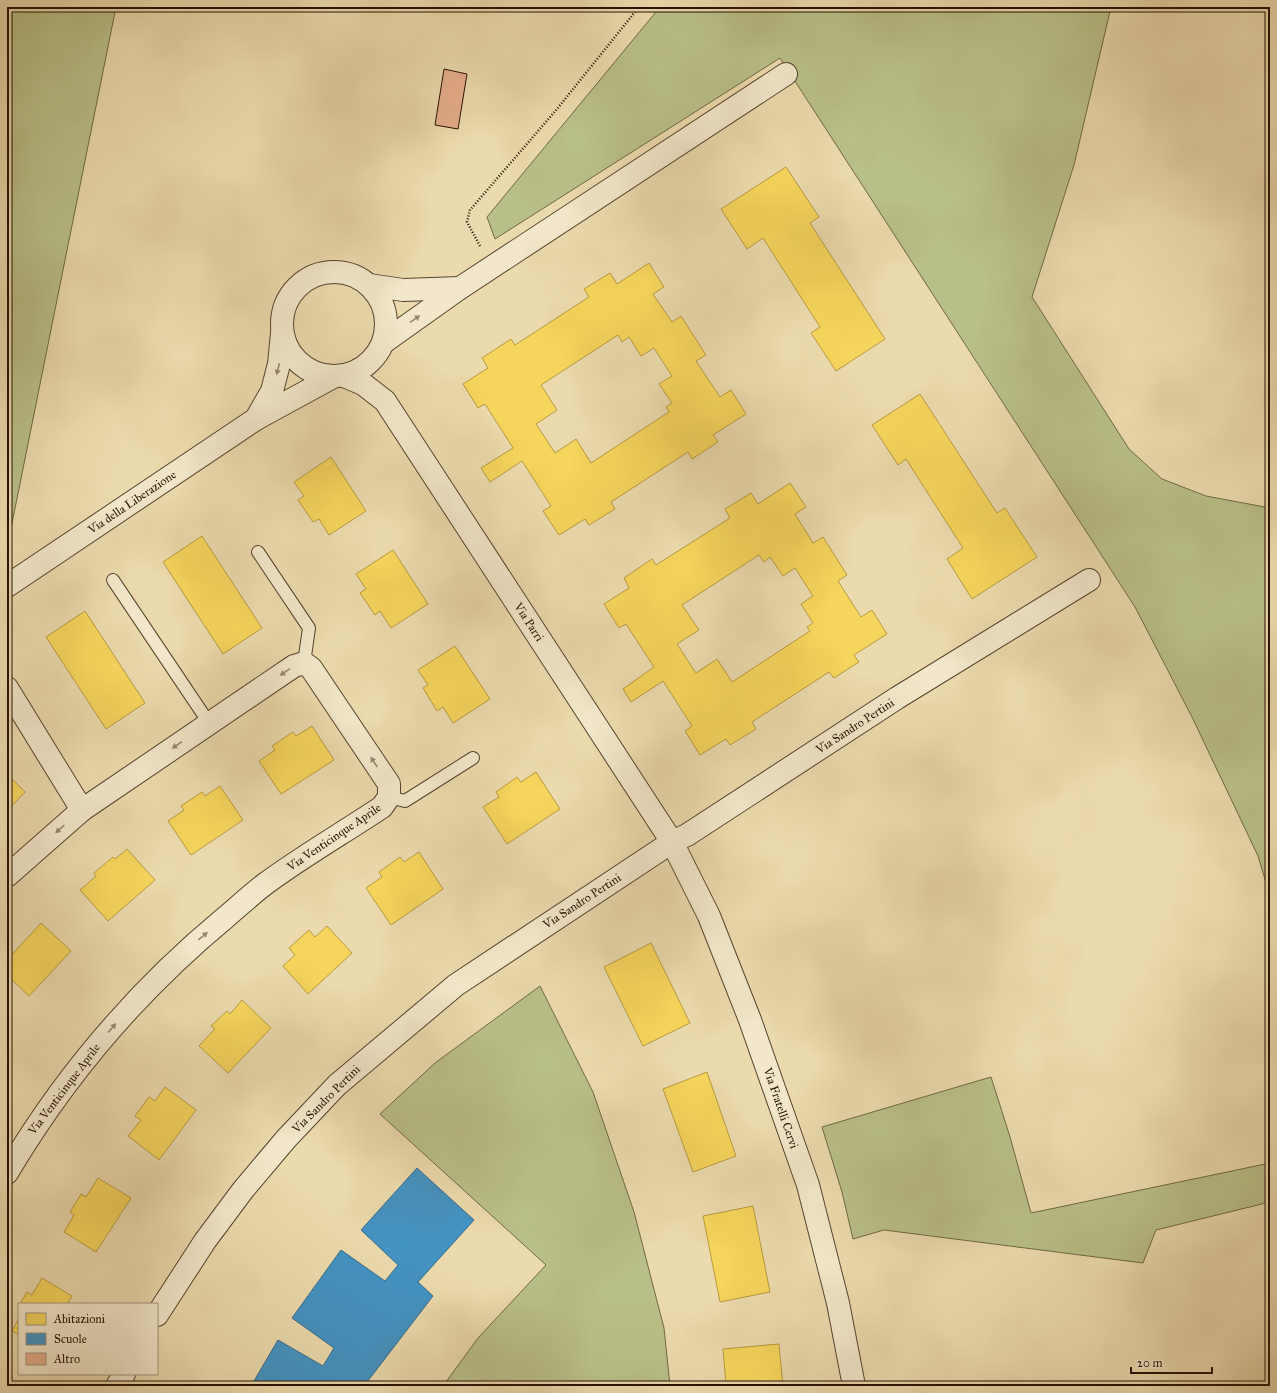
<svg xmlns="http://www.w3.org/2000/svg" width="1277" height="1393" font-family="'IM FELL Great Primer',serif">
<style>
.green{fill:#b9bf88;stroke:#6f6845}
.homes{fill:#f6d55c;stroke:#b79a41;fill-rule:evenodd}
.schools{fill:#4393c3;stroke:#3a6c89}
.building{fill:#e6ad8b;stroke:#251102}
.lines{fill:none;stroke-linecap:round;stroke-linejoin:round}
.lane-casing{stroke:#56432d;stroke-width:14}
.street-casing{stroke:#56432d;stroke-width:24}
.path{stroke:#251102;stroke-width:2.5;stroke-dasharray:1 2;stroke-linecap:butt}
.lane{stroke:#f2e7ca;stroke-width:12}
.street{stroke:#f2e7ca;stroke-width:22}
.oneway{fill:#968770}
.labels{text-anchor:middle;stroke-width:4;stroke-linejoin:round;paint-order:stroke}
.street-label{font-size:12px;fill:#251102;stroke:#f2e7ca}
</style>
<rect width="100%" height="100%" fill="#ebdaad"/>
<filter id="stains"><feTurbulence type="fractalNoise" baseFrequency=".005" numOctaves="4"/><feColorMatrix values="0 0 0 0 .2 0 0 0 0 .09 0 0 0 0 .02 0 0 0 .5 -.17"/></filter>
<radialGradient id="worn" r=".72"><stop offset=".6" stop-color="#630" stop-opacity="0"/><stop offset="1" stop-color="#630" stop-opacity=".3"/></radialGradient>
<g class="green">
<polygon points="7,7 116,7 7,548"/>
<polygon points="660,7 1111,7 1074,165 1032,297 1129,449 1162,479 1206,496 1270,508 1270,896 1258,856 1193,719 1135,607 780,58 495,239 487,217"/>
<polygon points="540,986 593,1092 634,1212 664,1328 670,1386 443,1386 478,1338 546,1265 380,1114 435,1063"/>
<polygon points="991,1077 1010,1137 1031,1213 1270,1163 1270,1202 1156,1230 1143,1263 884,1230 853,1239 842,1192 822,1127"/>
</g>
<g class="homes">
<polygon points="786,167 819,217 810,223 885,339 836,371 811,333 820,327 763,238 747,249 721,209"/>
<path d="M649 263 664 287 653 294 672 322 681 316 706 355 696 361 720 397 731 390 746 414 713 435 718 442 692 459 688 452 611 502 615 509 589 525 585 519 559 535 543 511 551 506 522 461 490 482 481 468 513 448 485 404 478 408 463 384 488 368 482 358 511 339 515 345 589 297 584 289 610 273 617 284ZM618 335 622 342 629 337 641 356 654 348 672 376 659 384 672 403 666 407 669 412 591 463 576 439 555 453 536 424 557 410 541 385Z"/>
<polygon points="920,394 997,513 1005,508 1037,557 972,599 947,559 963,548 906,459 898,465 872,425"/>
<polygon points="331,457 366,511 329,535 319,519 313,522 298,500 304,496 294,482"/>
<path d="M790 483 806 507 795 514 813 543 823 537 847 575 838 581 861 617 872 610 887 634 854 655 859 662 834 678 829 672 752 722 756 729 730 745 726 739 700 755 685 731 692 726 663 681 631 702 623 689 654 667 626 624 619 628 604 604 629 588 624 578 652 559 656 565 730 518 725 509 751 493 758 504ZM759 555 764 562 770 557 783 576 795 568 813 596 801 604 813 623 807 627 810 631 732 682 717 659 696 673 677 644 699 630 682 605Z"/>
<polygon points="202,536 262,628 223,654 163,562"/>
<polygon points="393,550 428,604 391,628 380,611 375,615 360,593 366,589 356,574"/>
<polygon points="85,611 145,703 106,729 46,637"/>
<polygon points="455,646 490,699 453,723 443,707 437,711 423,688 428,685 418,670"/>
<polygon points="312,726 334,760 281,794 259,761 275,750 272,746 293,732 296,736"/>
<polygon points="536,772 560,809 507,844 483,807 499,797 496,792 517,777 521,782"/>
<polygon points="7,774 25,792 7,811"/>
<polygon points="220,786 243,820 191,855 168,821 184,810 181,806 202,792 205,796"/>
<polygon points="127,849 155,880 108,921 80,890 96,876 94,873 113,857 115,859"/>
<polygon points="419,852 443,889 391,925 366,888 382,877 379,872 400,857 404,862"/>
<polygon points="41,923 71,951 29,996 7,975 7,960"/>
<polygon points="327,926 352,953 308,994 283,966 295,955 289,948 309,930 315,937"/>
<polygon points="651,943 690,1023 643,1046 604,967"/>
<polygon points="242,1000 271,1028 228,1073 199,1046 215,1029 211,1026 227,1011 230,1014"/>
<polygon points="707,1072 736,1156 693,1172 663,1089"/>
<polygon points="165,1087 196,1110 159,1160 128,1136 141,1120 135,1116 149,1097 155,1101"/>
<polygon points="98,1178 131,1198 96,1252 64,1232 74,1215 70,1212 81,1194 86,1197"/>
<polygon points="753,1206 770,1292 720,1302 703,1216"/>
<polygon points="42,1278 72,1296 67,1304 20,1304 27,1292 32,1295"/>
<polygon points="19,1318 19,1335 12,1331"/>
<polygon points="779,1344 783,1386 726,1386 723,1349"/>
</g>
<polygon class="schools" points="417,1168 474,1220 418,1282 433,1296 364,1386 251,1386 278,1340 323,1366 334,1348 292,1318 341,1250 385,1281 398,1265 361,1230"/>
<polygon class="building" points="444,69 467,74 458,129 435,125"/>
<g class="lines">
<defs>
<g id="lane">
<polyline points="258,552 309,628 304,663"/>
<polyline points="113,580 209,723"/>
<polyline points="389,797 405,801 473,758"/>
</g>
<g id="street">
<circle cx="334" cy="324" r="52"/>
<polyline points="369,285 403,290 460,288"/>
<polyline points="384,342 460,288 786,74"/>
<polyline points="344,376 363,384 385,401 672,842 709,916 750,1020 808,1185 838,1303 854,1386"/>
<polyline points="256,419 272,391 279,364 282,333"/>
<polyline points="7,586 256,419 333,377"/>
<polyline points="7,688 82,810"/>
<path d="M7 876 82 810 294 666 304 663 311 668 389 784V797L382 807C343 833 303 856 265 884 252 894 239 906 226 917 139 989 65 1075 7 1173"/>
<polyline points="157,1315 205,1241 243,1190 286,1139 337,1085 456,985 672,842 687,835 897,698 1089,580"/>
<polyline points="117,1386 124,1374"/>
</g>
</defs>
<use href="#lane" class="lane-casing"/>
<use href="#street" class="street-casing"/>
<polyline class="path" points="480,246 467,222 470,210 557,109 639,7"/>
<use href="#lane" class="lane"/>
<use href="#street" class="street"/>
</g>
<defs><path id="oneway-solid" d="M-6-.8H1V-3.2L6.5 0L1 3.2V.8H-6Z"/></defs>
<g class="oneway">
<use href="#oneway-solid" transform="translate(415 319) rotate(-35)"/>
<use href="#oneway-solid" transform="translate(278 369) rotate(104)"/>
<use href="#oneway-solid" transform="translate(285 672) rotate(146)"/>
<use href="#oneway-solid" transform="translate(177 745) rotate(146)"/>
<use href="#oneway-solid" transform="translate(374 762) rotate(-124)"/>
<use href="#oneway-solid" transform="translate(60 829) rotate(138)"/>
<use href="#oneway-solid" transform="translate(203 936) rotate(-40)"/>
<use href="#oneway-solid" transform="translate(112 1028) rotate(-49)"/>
</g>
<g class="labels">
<g class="street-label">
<text transform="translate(132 502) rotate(-34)" y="4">Via della Liberazione</text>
<text transform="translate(529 622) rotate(57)" y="4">Via Parri</text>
<text transform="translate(855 726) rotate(-33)" y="4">Via Sandro Pertini</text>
<text transform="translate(334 837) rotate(-34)" y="4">Via Venticinque Aprile</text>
<text transform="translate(582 901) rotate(-33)" y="4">Via Sandro Pertini</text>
<text transform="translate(64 1089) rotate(-53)" y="4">Via Venticinque Aprile</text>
<text transform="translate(326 1099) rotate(-45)" y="4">Via Sandro Pertini</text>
<text transform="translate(781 1108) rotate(71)" y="4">Via Fratelli Cervi</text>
</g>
</g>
<rect width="1277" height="1393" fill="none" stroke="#ebdaad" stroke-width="24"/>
<rect x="8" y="8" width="1261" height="1377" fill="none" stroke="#251102" stroke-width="2"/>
<rect x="12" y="12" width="1253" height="1369" fill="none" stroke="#251102"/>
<rect x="18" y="1303" width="140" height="72" fill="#f2e7ca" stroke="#a0917a"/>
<rect x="26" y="1313" width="20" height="12" fill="#f6d55c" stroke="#a0917a"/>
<text x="54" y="1323" font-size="12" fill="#251102">Abitazioni</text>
<rect x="26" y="1333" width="20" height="12" fill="#4393c3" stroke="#a0917a"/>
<text x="54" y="1343" font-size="12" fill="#251102">Scuole</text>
<rect x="26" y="1353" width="20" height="12" fill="#e6ad8b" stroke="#a0917a"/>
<text x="54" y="1363" font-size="12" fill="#251102">Altro</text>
<path d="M1131 1367v6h81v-6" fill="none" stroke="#251102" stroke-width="2"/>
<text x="1137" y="1367" font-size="12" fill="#251102" stroke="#f2e7ca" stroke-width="3" paint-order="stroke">20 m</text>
<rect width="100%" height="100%" filter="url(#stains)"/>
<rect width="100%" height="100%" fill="url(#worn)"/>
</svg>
